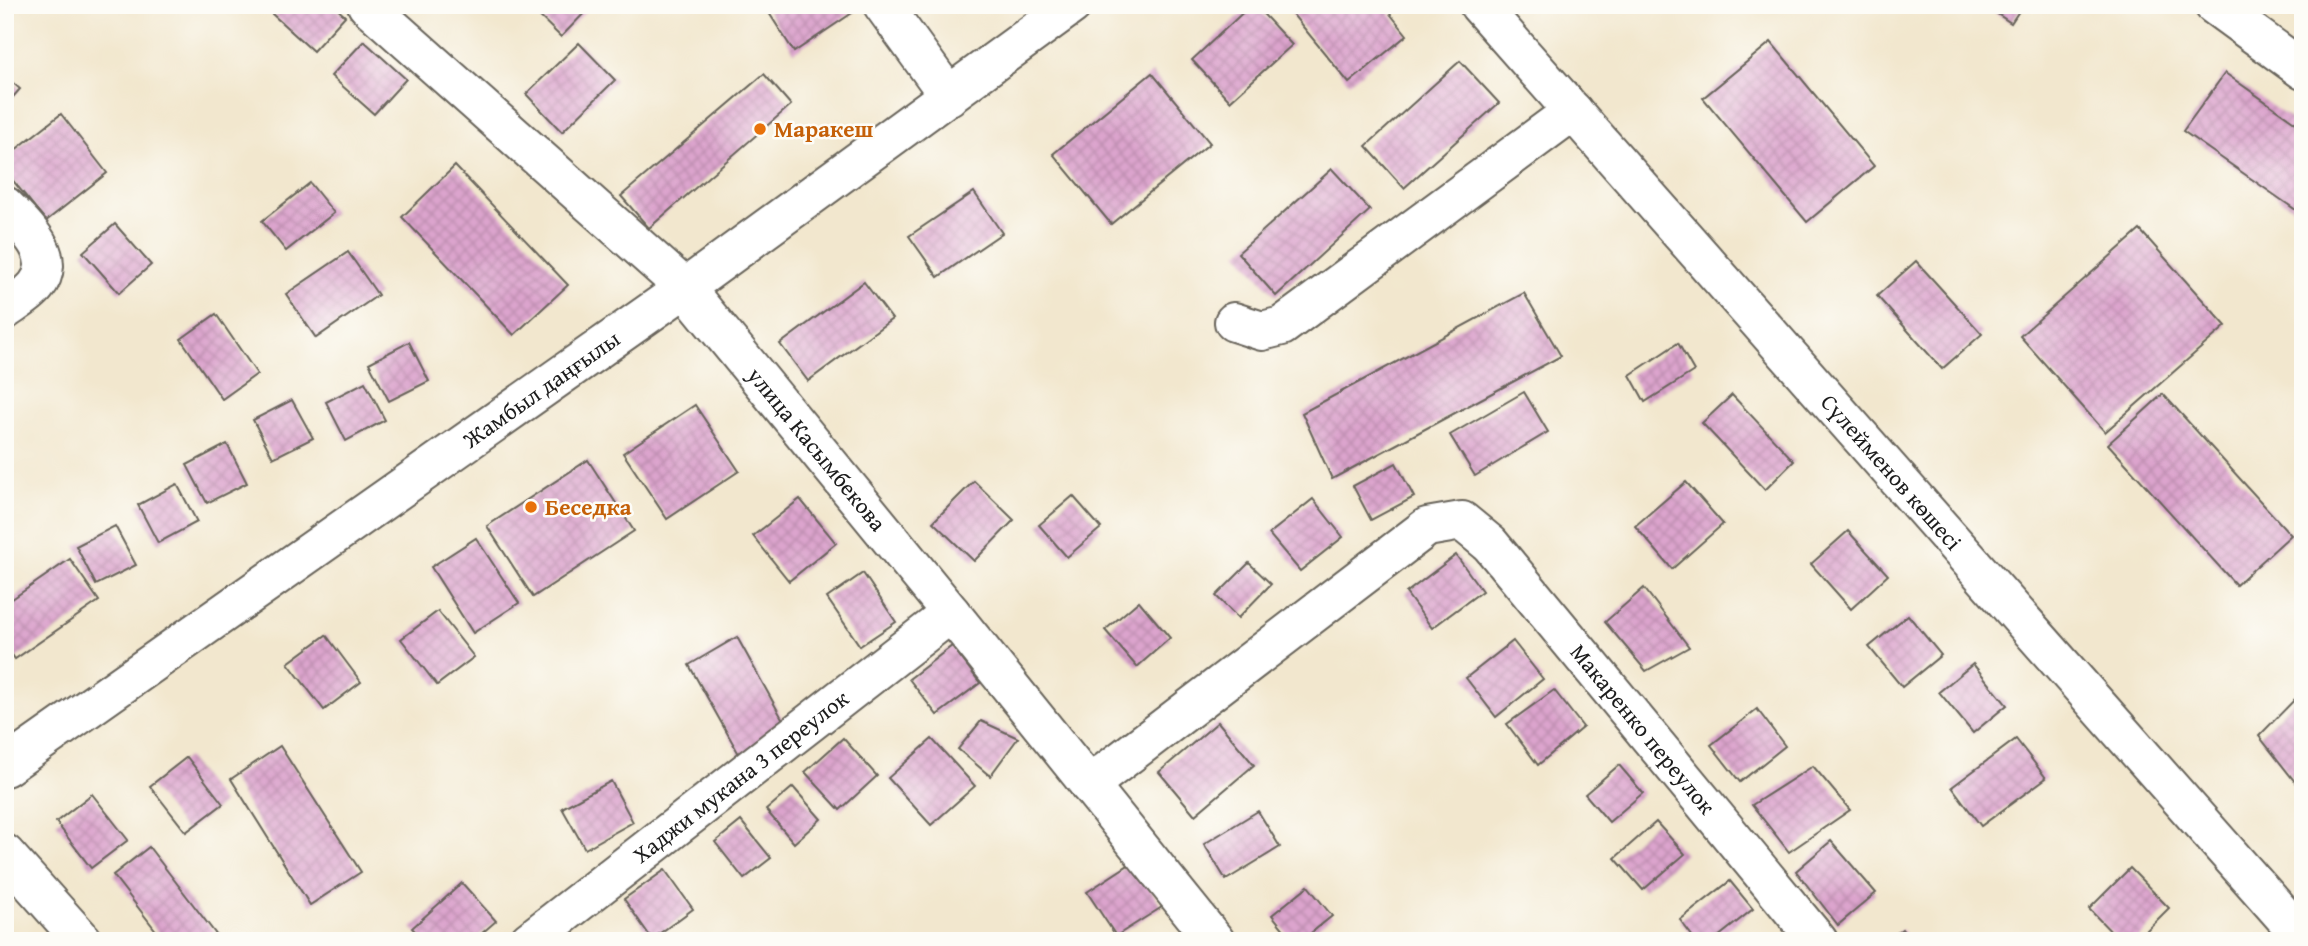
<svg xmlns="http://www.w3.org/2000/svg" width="2308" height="946" font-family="'Gentium Book Plus',serif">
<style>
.building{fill:url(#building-cross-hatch)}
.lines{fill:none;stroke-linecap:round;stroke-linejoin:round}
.minor-casing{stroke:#67635a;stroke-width:42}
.major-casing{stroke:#67635a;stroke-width:42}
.minor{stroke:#fff;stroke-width:38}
.major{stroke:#fff;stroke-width:38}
.food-dot{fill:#e8710a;stroke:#fdfcf7;stroke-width:2.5}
.labels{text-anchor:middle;stroke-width:5;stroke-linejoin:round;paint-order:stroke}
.food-label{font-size:23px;font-weight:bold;fill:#c56008;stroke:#fdfcf7;text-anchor:start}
.street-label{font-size:23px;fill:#1c1c1c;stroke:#fdfcf7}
</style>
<defs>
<pattern id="building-cross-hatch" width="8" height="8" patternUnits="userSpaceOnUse" patternTransform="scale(1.75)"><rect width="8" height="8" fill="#dca4cd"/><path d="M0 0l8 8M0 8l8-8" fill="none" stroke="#bc8daf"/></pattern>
</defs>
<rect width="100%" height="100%" fill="#fdfcf7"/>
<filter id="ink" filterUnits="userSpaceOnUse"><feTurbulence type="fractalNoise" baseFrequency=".0143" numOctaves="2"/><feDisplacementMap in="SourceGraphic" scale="14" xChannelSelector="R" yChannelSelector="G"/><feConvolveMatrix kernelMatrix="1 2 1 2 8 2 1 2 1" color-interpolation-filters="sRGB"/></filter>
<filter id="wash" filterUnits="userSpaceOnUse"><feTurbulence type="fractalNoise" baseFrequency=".00686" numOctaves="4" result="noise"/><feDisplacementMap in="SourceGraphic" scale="28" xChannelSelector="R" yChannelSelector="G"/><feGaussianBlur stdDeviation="1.57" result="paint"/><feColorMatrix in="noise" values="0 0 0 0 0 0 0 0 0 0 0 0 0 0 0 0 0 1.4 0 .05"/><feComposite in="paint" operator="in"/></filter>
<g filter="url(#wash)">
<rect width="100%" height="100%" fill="#f2e7ce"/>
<g id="blocks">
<g class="building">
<polygon points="277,5 333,5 345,16 313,51 271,13"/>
<polygon points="528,5 592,5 561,37"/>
<polygon points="764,5 855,5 858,9 794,52"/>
<polygon points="1251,5 1255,5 1292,45 1230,101 1192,60"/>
<polygon points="1285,5 1383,5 1407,35 1349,83"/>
<polygon points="1984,5 2023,5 2011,23"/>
<polygon points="364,41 406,79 374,114 331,76"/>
<polygon points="1771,42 1874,166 1807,222 1703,98"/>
<polygon points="579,43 615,80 562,132 526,94"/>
<polygon points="1460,61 1499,103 1404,188 1366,146"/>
<polygon points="1152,73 1210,143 1111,224 1053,154"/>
<polygon points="2225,73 2303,128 2303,215 2183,131"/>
<polygon points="764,74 791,105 649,228 621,196"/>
<polygon points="5,76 20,89 5,106"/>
<polygon points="61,114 107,173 46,221 5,171 5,158"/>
<polygon points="455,166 568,285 514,335 402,217"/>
<polygon points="1332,169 1370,210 1276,296 1238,253"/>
<polygon points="310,183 334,213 286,251 262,221"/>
<polygon points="974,192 1002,233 938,277 909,236"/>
<polygon points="115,224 151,265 119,293 83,252"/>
<polygon points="2140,230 2226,326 2105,432 2020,336"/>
<polygon points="348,252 378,295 316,338 286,294"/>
<polygon points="1916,261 1982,334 1942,369 1877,296"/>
<polygon points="864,282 892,319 808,381 780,344"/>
<polygon points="1524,293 1561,356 1332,479 1302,413"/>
<polygon points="216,314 257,374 222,399 181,339"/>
<polygon points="409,342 429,381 389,401 369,363"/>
<polygon points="1678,343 1694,371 1645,402 1630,375"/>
<polygon points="365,382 385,420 346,441 326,402"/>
<polygon points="1524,392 1548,432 1475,476 1450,435"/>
<polygon points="2163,394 2291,535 2236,585 2108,444"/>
<polygon points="1732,395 1794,461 1765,490 1702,423"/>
<polygon points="292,400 313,438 273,458 253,420"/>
<polygon points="695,405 739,471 667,519 623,453"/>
<polygon points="227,444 247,483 207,503 187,465"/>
<polygon points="588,460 634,531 533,597 487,526"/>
<polygon points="1396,463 1414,497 1371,520 1353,486"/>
<polygon points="974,481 1014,520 974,561 933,522"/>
<polygon points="1686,482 1723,524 1672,569 1635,526"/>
<polygon points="177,484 197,522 158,543 138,505"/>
<polygon points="1073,496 1101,528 1067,557 1039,525"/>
<polygon points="800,499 836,543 789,581 753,536"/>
<polygon points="1313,499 1343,537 1300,571 1269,534"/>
<polygon points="115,526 136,565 96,585 76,546"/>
<polygon points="1848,531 1888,575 1851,609 1811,564"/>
<polygon points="476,538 519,603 473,633 431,567"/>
<polygon points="1456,555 1482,591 1432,628 1406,593"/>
<polygon points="70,559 99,601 15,659 5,645 5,604"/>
<polygon points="1249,563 1271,584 1238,618 1216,596"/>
<polygon points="863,573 896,622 860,646 827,598"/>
<polygon points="1644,588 1689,647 1646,671 1605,622"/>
<polygon points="1139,601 1170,638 1137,667 1105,630"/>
<polygon points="438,611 474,657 437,685 401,639"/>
<polygon points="1908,615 1941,655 1902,687 1869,647"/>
<polygon points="326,635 361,682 324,710 288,663"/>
<polygon points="737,637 788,729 740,756 689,665"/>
<polygon points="1513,641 1543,679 1496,717 1466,678"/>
<polygon points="952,646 980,683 937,715 909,679"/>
<polygon points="1973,664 2007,705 1973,733 1939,692"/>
<polygon points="1554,690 1583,727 1538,765 1507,724"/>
<polygon points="2303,691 2303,792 2259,736"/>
<polygon points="1757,709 1785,746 1740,782 1711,745"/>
<polygon points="981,721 1018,738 990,776 958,749"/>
<polygon points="1218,722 1254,765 1195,815 1159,772"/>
<polygon points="843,738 877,776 840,810 805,772"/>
<polygon points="932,739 975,786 931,825 888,778"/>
<polygon points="2016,739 2046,778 1981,826 1952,787"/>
<polygon points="280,746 361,872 310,905 231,779"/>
<polygon points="187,757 223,804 186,832 150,786"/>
<polygon points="1619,765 1643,793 1609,822 1585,794"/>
<polygon points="1813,766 1850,810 1789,852 1752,805"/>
<polygon points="611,781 633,822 585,849 562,808"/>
<polygon points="793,787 821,819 794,843 766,810"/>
<polygon points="92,794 128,840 91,868 56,822"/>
<polygon points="1258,811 1280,847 1226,880 1204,844"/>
<polygon points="741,821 771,858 744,879 715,842"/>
<polygon points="1656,822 1685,854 1643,890 1615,858"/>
<polygon points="1831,841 1876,893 1838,925 1796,871"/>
<polygon points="149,847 221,941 164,941 113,875"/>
<polygon points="1133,862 1162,907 1116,936 1087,892"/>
<polygon points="2130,868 2169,908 2136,941 2120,941 2089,909"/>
<polygon points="665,870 693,909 652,939 624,899"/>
<polygon points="1730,881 1753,909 1713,941 1696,941 1680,920"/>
<polygon points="462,883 496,921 473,941 424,941 412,928"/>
<polygon points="1308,886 1332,916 1301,941 1293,941 1272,915"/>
<polygon points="1902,929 1911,941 1887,941"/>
</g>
</g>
</g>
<g filter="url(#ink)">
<use href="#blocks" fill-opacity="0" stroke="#67635a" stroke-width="2"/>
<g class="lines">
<defs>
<g id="minor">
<path id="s1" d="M367 5 685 288 951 613 1215 941"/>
<polyline points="883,5 949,96"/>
<polyline points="2214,5 2303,70"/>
<path d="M5 206C24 226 60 256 36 286 29 295 15 303 5 310"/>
<polyline points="1234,322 1262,331 1282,326 1573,111"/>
<path id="s2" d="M1089 785 1427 527 1462 521 1490 544 1818 941"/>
<polyline points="5,854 83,941"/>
<path id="s3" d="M529 941 951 613"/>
</g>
<g id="major">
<path id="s4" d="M1479 5 2303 938"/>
<path id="s5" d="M5 767 685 288 1072 5"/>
</g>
</defs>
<use href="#minor" class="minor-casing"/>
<use href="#major" class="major-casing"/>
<use href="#minor" class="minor"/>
<use href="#major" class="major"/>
</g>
</g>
<g class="food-dot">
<circle cx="760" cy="129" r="7"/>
<circle cx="531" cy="507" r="7"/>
</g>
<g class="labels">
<g class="food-label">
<text x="774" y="137">Маракеш</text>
<text x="545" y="515">Беседка</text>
</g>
<g class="street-label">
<text dy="8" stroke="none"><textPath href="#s5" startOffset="656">Жамбыл даңғылы</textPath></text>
<text dy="8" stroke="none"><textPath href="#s1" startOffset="634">улица Касымбекова</textPath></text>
<text dy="8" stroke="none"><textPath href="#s4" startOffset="623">Сүлейменов көшесі</textPath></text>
<text dy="8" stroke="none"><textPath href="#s2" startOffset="737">Макаренко переулок</textPath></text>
<text dy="8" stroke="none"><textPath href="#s3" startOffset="268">Хаджи мукана 3 переулок</textPath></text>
</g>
</g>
<rect width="2308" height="946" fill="none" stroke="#fdfcf7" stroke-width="28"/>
</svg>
